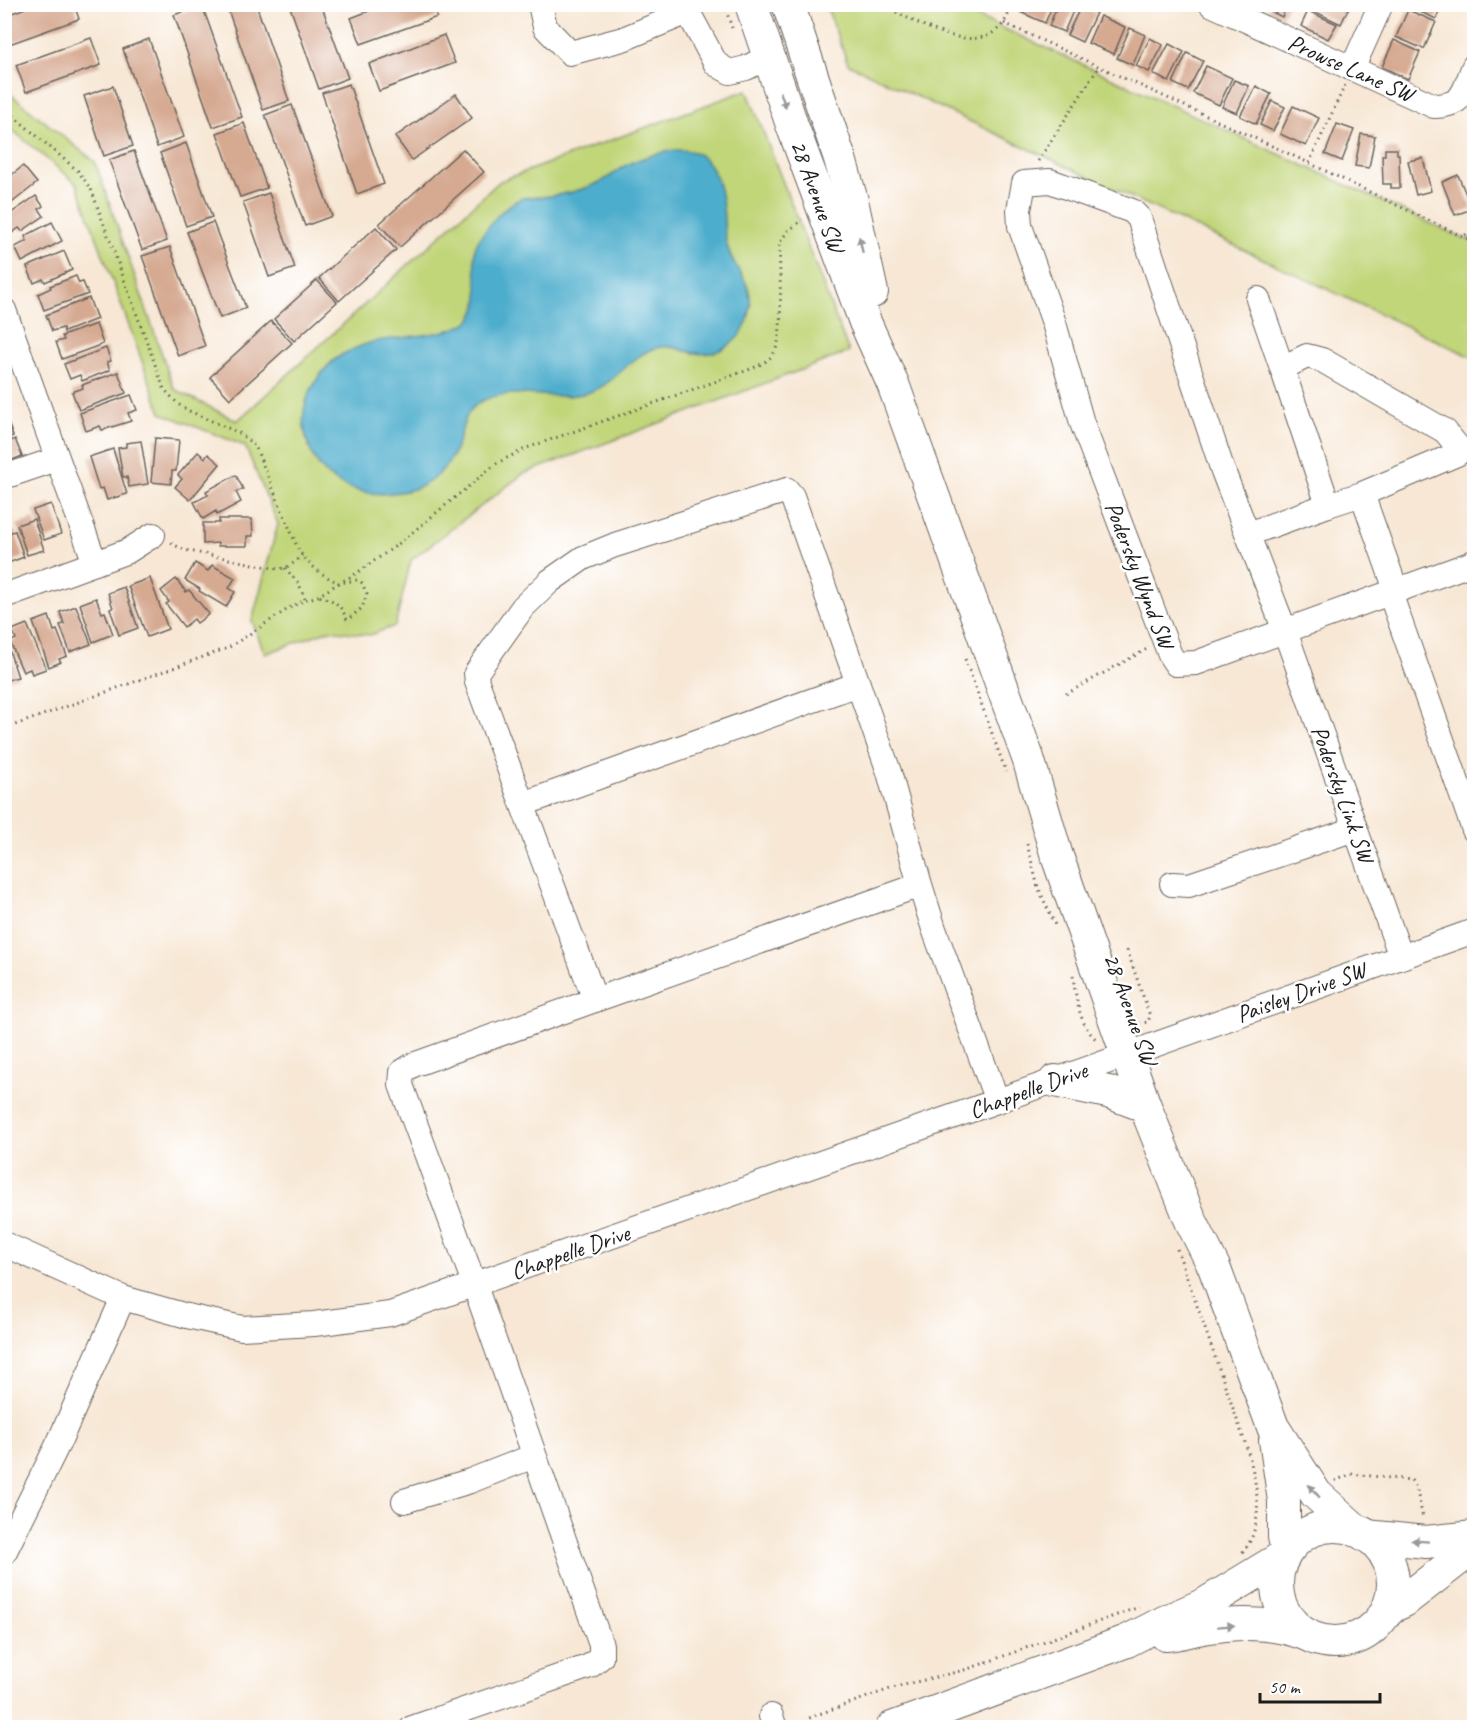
<svg xmlns="http://www.w3.org/2000/svg" width="1479" height="1732" font-family="Caveat,sans-serif">
<style>
.green{fill:#c1d579;stroke:#6e784a;stroke-width:1.5}
.water{fill:#4eadcc;stroke:#356474;stroke-width:1.5}
.building{fill:#d6a991}
.lines{fill:none;stroke-linecap:round;stroke-linejoin:round}
.minor-casing{stroke:#69635c;stroke-width:26}
.major-casing{stroke:#69635c;stroke-width:34}
.path{stroke:#69635c;stroke-width:3;stroke-dasharray:1.5 4.5;stroke-linecap:butt}
.minor{stroke:#fff;stroke-width:24}
.major{stroke:#fff;stroke-width:32}
.oneway{fill:#999}
.labels{text-anchor:middle;stroke-width:5;stroke-linejoin:round;paint-order:stroke}
.street-label{font-size:24px;fill:#1c1c1c;stroke:#fff}
</style>
<rect width="100%" height="100%" fill="#fff"/>
<filter id="ink" filterUnits="userSpaceOnUse"><feTurbulence type="fractalNoise" baseFrequency=".0167" numOctaves="2"/><feDisplacementMap in="SourceGraphic" scale="12" xChannelSelector="R" yChannelSelector="G"/><feConvolveMatrix kernelMatrix="1 2 1 2 8 2 1 2 1" color-interpolation-filters="sRGB"/></filter>
<filter id="wash" filterUnits="userSpaceOnUse"><feTurbulence type="fractalNoise" baseFrequency=".008" numOctaves="4" result="noise"/><feDisplacementMap in="SourceGraphic" scale="24" xChannelSelector="R" yChannelSelector="G"/><feGaussianBlur stdDeviation="1.35" result="paint"/><feColorMatrix in="noise" values="0 0 0 0 0 0 0 0 0 0 0 0 0 0 0 0 0 1.4 0 .05"/><feComposite in="paint" operator="in"/></filter>
<g filter="url(#wash)">
<rect width="100%" height="100%" fill="#f7e7d4"/>
<g class="green">
<polygon points="826,5 952,5 1467,240 1474,237 1474,358 848,64"/>
<polygon points="4,89 95,162 174,389 237,421 500,181 747,90 849,352 523,474 411,560 395,626 370,635 329,630 265,654 252,621 278,524 245,446 161,413 77,184 5,124"/>
</g>
<path class="water" d="M675 150C680 150 689 150 694 152 714 160 721 187 723 207 725 222 723 236 729 251 737 274 754 283 750 311 746 337 722 358 694 353 681 351 671 344 657 348 629 355 615 386 587 393 554 402 515 386 484 400 463 409 464 429 456 448 449 467 430 486 410 490 362 502 315 484 305 433 301 415 305 398 315 383 321 373 330 362 341 355 351 350 366 343 377 341 399 337 457 335 471 319 486 301 471 271 475 249 477 239 486 230 492 222 500 212 510 203 522 198 528 197 536 197 542 197 561 195 581 191 598 183 608 179 616 171 625 166 641 157 657 153 675 150Z"/>
<g id="blocks">
<g class="building">
<polygon points="36,4 74,4 79,19 4,46 4,16"/>
<polygon points="234,4 256,4 289,101 263,110 227,7"/>
<polygon points="289,4 321,4 348,78 319,89"/>
<polygon points="387,4 433,4 437,17 361,44 351,18"/>
<polygon points="1023,4 1053,4 1045,23 1020,12"/>
<polygon points="1058,4 1076,4 1064,32 1049,26"/>
<polygon points="1271,4 1288,4 1282,17 1268,10"/>
<polygon points="1309,4 1339,4 1348,9 1341,24 1307,8"/>
<polygon points="1411,4 1442,4 1436,19 1410,7"/>
<polygon points="202,5 242,117 213,127 174,15"/>
<polygon points="1081,6 1096,13 1082,42 1067,35"/>
<polygon points="1408,10 1436,22 1424,49 1396,37"/>
<polygon points="1308,11 1337,24 1328,39 1301,26"/>
<polygon points="1100,16 1125,27 1114,54 1088,43"/>
<polygon points="1130,28 1145,35 1133,65 1117,58"/>
<polygon points="444,35 455,63 379,91 369,64"/>
<polygon points="91,38 101,65 26,92 16,65"/>
<polygon points="1150,38 1163,45 1149,72 1136,66"/>
<polygon points="149,39 184,137 157,147 123,49"/>
<polygon points="1394,40 1420,52 1408,79 1382,67"/>
<polygon points="1169,44 1184,52 1169,82 1153,74"/>
<polygon points="1187,53 1203,61 1188,90 1173,83"/>
<polygon points="1206,66 1232,78 1219,105 1193,93"/>
<polygon points="1234,80 1249,86 1237,113 1222,107"/>
<polygon points="349,84 384,184 357,194 322,93"/>
<polygon points="113,86 133,146 104,156 84,96"/>
<polygon points="1256,86 1271,94 1256,124 1240,116"/>
<polygon points="456,94 472,118 412,160 395,137"/>
<polygon points="1272,101 1285,107 1273,131 1260,125"/>
<polygon points="292,105 332,216 305,226 265,115"/>
<polygon points="1293,106 1319,118 1306,146 1280,134"/>
<polygon points="244,123 267,188 240,197 217,133"/>
<polygon points="1337,124 1354,130 1342,161 1325,154"/>
<polygon points="1361,134 1375,136 1369,168 1355,166"/>
<polygon points="186,143 212,217 186,226 160,153"/>
<polygon points="463,149 484,172 400,247 379,224"/>
<polygon points="1385,149 1397,149 1397,154 1399,154 1400,188 1391,188 1391,184 1383,184 1382,155 1385,155"/>
<polygon points="134,151 167,241 142,250 109,160"/>
<polygon points="1423,158 1431,191 1416,195 1408,161"/>
<polygon points="23,166 37,183 4,209 4,181"/>
<polygon points="1458,175 1472,209 1455,215 1442,182"/>
<polygon points="269,193 295,268 269,277 243,202"/>
<polygon points="36,196 43,206 39,209 44,216 22,231 19,228 8,236 4,232 4,218"/>
<polygon points="52,222 62,241 22,262 15,247 27,241 25,236"/>
<polygon points="213,222 246,308 220,318 187,232"/>
<polygon points="376,227 396,250 339,301 319,278"/>
<polygon points="170,247 205,346 178,356 142,256"/>
<polygon points="64,251 72,270 45,282 43,279 34,283 27,267"/>
<polygon points="76,276 79,283 83,282 88,294 44,310 38,294 51,288 50,286"/>
<polygon points="317,280 337,302 294,341 274,319"/>
<polygon points="89,298 97,319 64,332 63,328 52,331 46,315"/>
<polygon points="271,321 292,343 230,399 210,377"/>
<polygon points="96,324 103,344 62,359 56,342 64,340 62,336"/>
<polygon points="106,348 111,361 107,362 110,370 82,381 80,375 70,379 64,364"/>
<polygon points="118,372 126,393 79,410 72,392 83,388 82,385"/>
<polygon points="131,395 137,410 128,413 131,421 102,430 100,426 86,431 80,413"/>
<polygon points="7,420 13,436 4,439 4,421"/>
<polygon points="155,438 179,440 176,471 172,471 171,484 151,482"/>
<polygon points="15,439 22,456 10,461 12,466 4,469 4,444"/>
<polygon points="141,441 148,484 129,487 127,477 123,477 118,448 126,447 126,443"/>
<polygon points="113,449 127,494 107,500 103,488 99,489 89,457"/>
<polygon points="198,452 205,458 208,454 220,464 190,500 175,487 182,479 178,475"/>
<polygon points="236,475 243,489 236,492 241,502 217,515 216,511 203,519 194,502 208,495 206,491"/>
<polygon points="51,504 61,534 44,540 33,510"/>
<polygon points="34,519 44,550 27,555 17,525"/>
<polygon points="219,519 252,519 253,536 247,536 247,546 218,546 218,543 203,544 203,523 219,523"/>
<polygon points="15,531 24,557 8,563 4,553 4,534"/>
<polygon points="195,563 208,571 212,565 235,578 229,588 235,592 226,607 199,591 200,589 185,580"/>
<polygon points="150,578 168,629 147,637 128,586"/>
<polygon points="176,579 186,592 189,590 209,614 197,623 194,619 184,627 166,604 169,602 161,591"/>
<polygon points="124,587 138,628 119,635 110,609 113,608 108,593"/>
<polygon points="96,598 102,613 105,612 113,634 93,642 80,604"/>
<polygon points="76,606 91,644 70,652 60,625 64,624 60,612"/>
<polygon points="49,616 54,631 57,630 67,656 59,659 61,662 49,667 33,622"/>
<polygon points="27,624 46,669 32,674 30,669 23,672 10,642 16,639 12,630"/>
<polygon points="9,650 18,677 4,681 4,651"/>
</g>
</g>
</g>
<g filter="url(#ink)">
<use href="#blocks" fill-opacity="0" stroke="#69635c" stroke-width="1.5"/>
<g class="lines">
<defs>
<g id="minor">
<polyline points="540,4 545,27 570,53 623,39 688,12"/>
<polyline points="680,4 688,12 716,64 730,72 746,68 768,57"/>
<path d="M1211 4 1434 106C1465 105 1463 92 1474 66"/>
<polyline points="1352,69 1381,4"/>
<polyline points="1258,299 1282,368"/>
<polyline points="4,310 95,563 4,596"/>
<polyline points="4,477 57,459"/>
<polyline points="1362,494 1328,505 1282,368 1307,356 1322,360 1445,431 1457,446 1457,454 1362,494 1396,590"/>
<polyline points="1248,534 1328,505"/>
<polyline points="95,563 128,551 153,535"/>
<polyline points="1390,593 1474,830"/>
<polyline points="523,804 858,684"/>
<polyline points="1172,884 1189,885 1355,829"/>
<polyline points="920,885 595,1000 477,682 476,673 523,607 550,581 583,558 615,545 787,490 792,496 889,772 920,885 934,929 997,1101"/>
<polyline points="1401,957 1285,631 1223,471 1139,218 1132,211 1050,181 1024,183 1019,210 1020,226 1054,323 1082,423 1170,655 1176,664 1196,663 1470,564 1474,562"/>
<polyline points="4,1244 123,1298 187,1316 242,1328 314,1324 390,1314 997,1101 1474,931"/>
<polyline points="404,1501 470,1481 534,1456"/>
<polyline points="4,1553 59,1442 123,1298"/>
<polyline points="771,1716 775,1728"/>
<polyline points="412,1728 590,1666 601,1657 601,1645 475,1286 401,1085 402,1072 413,1065 595,1000"/>
</g>
<g id="major">
<polyline points="751,4 792,125 865,322 893,384 1028,758 1056,853 1145,1106 1191,1221 1214,1267 1273,1427 1316,1494 1357,1531"/>
<polyline points="788,4 840,159 852,201 872,292"/>
<polyline points="1055,1081 1108,1092 1145,1106"/>
<polyline points="1275,1440 1284,1501 1284,1537 1287,1551"/>
<circle cx="1335" cy="1584" r="58"/>
<polyline points="1366,1536 1426,1542 1474,1537"/>
<polyline points="1387,1609 1404,1601 1474,1547"/>
<path d="M1166 1635C1179 1634 1191 1630 1203 1628 1236 1622 1273 1622 1305 1634"/>
<polyline points="892,1728 1127,1641 1164,1622 1205,1604 1284,1556"/>
</g>
</defs>
<use href="#minor" class="minor-casing"/>
<use href="#major" class="major-casing"/>
<g class="path">
<polyline points="724,4 732,28"/>
<path d="M880 4C910 18 968 56 998 29 1006 22 1009 13 1012 4"/>
<polyline points="1004,23 1309,163 1474,242"/>
<path d="M4 108 78 171 91 189 164 389 178 404 187 410 239 433 255 446 299 551C310 566 323 576 339 583L354 575 397 545 497 463 527 448 748 370C758 366 770 361 775 351 785 332 778 268 780 242L788 231 802 220"/>
<polyline points="1038,161 1099,67"/>
<polyline points="1309,163 1345,85"/>
<polyline points="1465,235 1474,231"/>
<path d="M171 543 184 550 278 569C289 568 295 562 302 555"/>
<polyline points="285,568 299,584 305,599"/>
<polyline points="965,659 1006,772"/>
<polyline points="1066,694 1147,649"/>
<path d="M4 729 228 648 291 607 305 600 318 596 339 583 357 580 362 583 367 594 362 608 347 620C341 605 334 599 318 596"/>
<polyline points="1027,844 1038,887 1055,925"/>
<polyline points="1127,950 1150,1016 1148,1022 1140,1023"/>
<path d="M1073 976C1076 997 1079 1025 1096 1039"/>
<path d="M1177 1249 1247 1448C1256 1481 1267 1524 1242 1553"/>
<polyline points="1335,1481 1351,1474 1411,1480 1416,1487 1423,1518"/>
<polyline points="804,1728 807,1719 819,1714 896,1687 968,1669 1139,1607"/>
</g>
<use href="#minor" class="minor"/>
<use href="#major" class="major"/>
</g>
<defs><path id="oneway-solid" d="M-6-.8H1V-3.2L6.5 0L1 3.2V.8H-6Z" transform="scale(1.5)"/></defs>
<g class="oneway">
<use href="#oneway-solid" transform="translate(783 100) rotate(71)"/>
<use href="#oneway-solid" transform="translate(861 245) rotate(-102)"/>
<use href="#oneway-solid" transform="translate(1314 1491) rotate(-131)"/>
<use href="#oneway-solid" transform="translate(1420 1541) rotate(-176)"/>
<use href="#oneway-solid" transform="translate(1226 1626) rotate(-4)"/>
</g>
</g>
<g class="labels">
<g class="street-label">
<text transform="translate(1351 68) rotate(24)" y="8">Prowse Lane SW</text>
<text transform="translate(818 196) rotate(70)" y="8">28 Avenue SW</text>
<text transform="translate(1140 575) rotate(69)" y="8">Podersky Wynd SW</text>
<text transform="translate(1343 794) rotate(70)" y="8">Podersky Link SW</text>
<text transform="translate(1301 992) rotate(-20)" y="8">Paisley Drive SW</text>
<text transform="translate(1131 1009) rotate(70)" y="8">28 Avenue SW</text>
<text transform="translate(1028 1090) rotate(-20)" y="8">Chappelle Drive</text>
<text transform="translate(570 1252) rotate(-19)" y="8">Chappelle Drive</text>
</g>
</g>
<rect width="1479" height="1732" fill="none" stroke="#fff" stroke-width="24"/>
<path d="M1260 1693v9h120v-9" fill="none" stroke="#1c1c1c" stroke-width="3"/>
<text x="1269" y="1693" font-size="18" fill="#1c1c1c" stroke="#ffffff" stroke-width="4.5" paint-order="stroke">50 m</text>
</svg>
